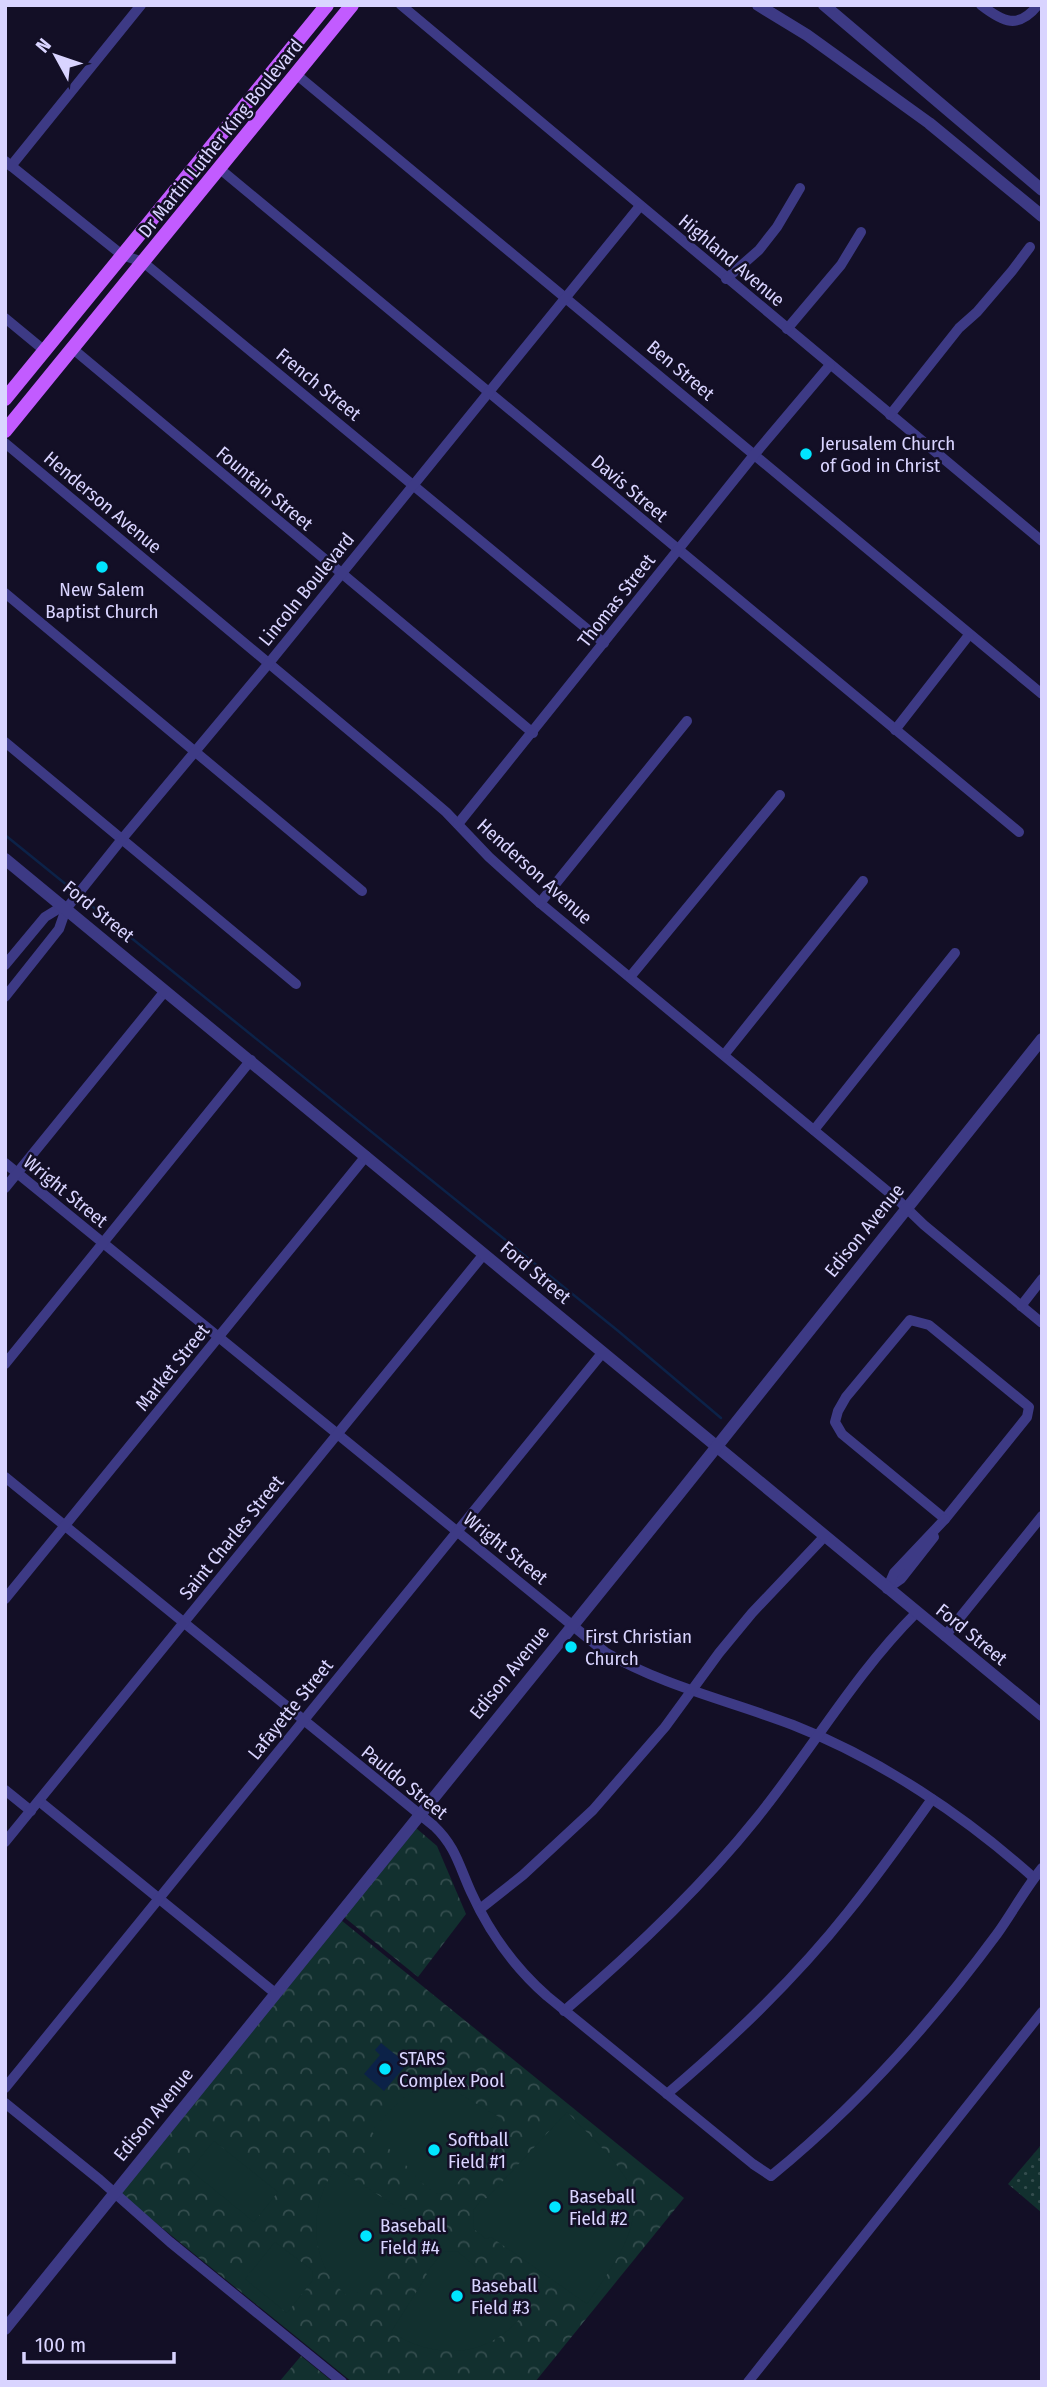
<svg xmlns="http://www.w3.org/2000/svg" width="1047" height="2387" font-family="'Fira Sans Condensed',sans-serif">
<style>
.grass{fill:url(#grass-dots)}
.forest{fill:url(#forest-crowns)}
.pitch{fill:#12302f}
.water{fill:#0c2248}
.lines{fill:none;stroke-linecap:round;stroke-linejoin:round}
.stream{stroke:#0c2248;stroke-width:2.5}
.minor{stroke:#3d3a85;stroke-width:10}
.tertiary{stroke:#3d3a85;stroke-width:12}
.primary{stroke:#c25bff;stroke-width:14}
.poi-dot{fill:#00e5ff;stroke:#130f26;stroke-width:2.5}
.labels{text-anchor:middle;stroke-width:5;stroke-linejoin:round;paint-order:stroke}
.street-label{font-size:19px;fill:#d9d4ff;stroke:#130f26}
.poi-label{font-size:19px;fill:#d9d4ff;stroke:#130f26;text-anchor:start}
</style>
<defs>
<pattern id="grass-dots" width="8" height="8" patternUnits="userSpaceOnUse" patternTransform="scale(1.75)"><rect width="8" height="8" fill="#12302f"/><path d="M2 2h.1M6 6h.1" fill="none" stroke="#344d4e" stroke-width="1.8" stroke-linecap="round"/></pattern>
<pattern id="forest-crowns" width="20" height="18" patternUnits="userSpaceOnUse" patternTransform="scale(1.75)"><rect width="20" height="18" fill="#12302f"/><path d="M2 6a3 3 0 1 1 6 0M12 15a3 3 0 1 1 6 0" fill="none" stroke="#344d4e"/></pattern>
</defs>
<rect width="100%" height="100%" fill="#130f26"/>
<polygon class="grass" points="1042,2144 1042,2213 1008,2184"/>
<g class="forest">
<polygon points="416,1828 437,1846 466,1914 418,1977 344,1917"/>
<polygon points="341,1920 684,2198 535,2382 352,2382 119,2193"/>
<polygon points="301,2356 333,2382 279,2382"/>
</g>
<g class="pitch">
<path d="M430 2085 445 2086 453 2090 499 2117 465 2169 467 2171 451 2191 436 2194 415 2177 416 2175 371 2131C389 2113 405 2090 430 2085Z"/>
<path d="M567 2112C586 2132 610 2153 625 2177 652 2220 610 2269 587 2304L491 2237 486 2239 474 2229 473 2211 482 2199 487 2198Z"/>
<polygon points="214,2141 278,2192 254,2222 190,2170"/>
<path d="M336 2168 394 2205 396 2202 417 2218 418 2233 402 2253 399 2251 351 2299C309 2267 306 2208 336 2168Z"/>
<polygon points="275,2242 312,2270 313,2280 287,2313 245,2279"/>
<path d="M457 2251 476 2267 475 2270 521 2317C487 2359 434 2360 391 2332L427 2275 426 2273 443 2252Z"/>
</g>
<polygon class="water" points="381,2043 407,2064 384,2091 364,2074 380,2055 375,2050"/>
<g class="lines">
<g class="stream">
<polyline points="5,835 68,886"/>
<polyline points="88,903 617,1330 721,1418"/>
</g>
<g class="minor">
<polyline points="401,5 1042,541"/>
<path d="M981 5C1003 22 1018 30 1038 5"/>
<polyline points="297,75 1042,694"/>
<polyline points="5,161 122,255 143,262 604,643"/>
<polyline points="11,166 141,5"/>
<polyline points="220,169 1019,832"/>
<polyline points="726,279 759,250 777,227 800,188"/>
<polyline points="5,318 45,351"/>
<polyline points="787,329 841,265 861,232"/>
<polyline points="73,349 533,733"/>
<polyline points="890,415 959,328 977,312 1012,271 1030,247"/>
<polyline points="5,443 418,788 446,812 489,857 540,903 898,1200 924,1225 1042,1323"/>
<polyline points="5,593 362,891"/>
<polyline points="895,730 969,635"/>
<polyline points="5,742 296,984"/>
<polyline points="458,824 754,455 830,365"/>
<polyline points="540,903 687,721"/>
<polyline points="5,965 45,917 63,906"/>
<polyline points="630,977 780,795"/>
<polyline points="5,997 59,929 66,909 122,839 269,663 640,206"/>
<polyline points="724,1055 863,881"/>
<polyline points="814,1130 955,953"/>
<path d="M5 1163 605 1652C663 1686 730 1701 793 1725 880 1759 965 1816 1034 1878"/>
<polyline points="5,1188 165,991"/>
<polyline points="1021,1306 1042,1279"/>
<polygon points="910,1320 929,1325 1029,1407 1027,1417 945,1519 842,1434 835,1422 838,1411 846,1397"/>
<polyline points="5,1364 251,1060"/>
<path d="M5 1477 434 1826C456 1847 459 1866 471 1892 489 1932 514 1967 547 1996L753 2164 771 2176C856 2107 932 2022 997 1934 1012 1913 1025 1889 1042 1868"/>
<polyline points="888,1588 901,1579 934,1537"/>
<polyline points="887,1589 894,1573 945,1519"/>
<polyline points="5,1599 366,1156"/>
<polyline points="945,1636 1042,1516"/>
<polyline points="5,1790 31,1811"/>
<polyline points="39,1801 275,1993"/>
<polyline points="5,1842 484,1254"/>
<polyline points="480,1909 523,1875 593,1810 665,1727 719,1653 752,1613 824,1537"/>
<path d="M564 2011C633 1952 699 1890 756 1819 811 1751 854 1675 916 1613"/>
<polyline points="5,2088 603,1352"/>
<path d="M667 2094C732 2039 795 1979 848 1912 878 1875 905 1837 932 1799"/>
<polyline points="5,2103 100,2180 170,2242 342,2382"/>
<polyline points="748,2382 1042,2012"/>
</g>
<g class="tertiary">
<polyline points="758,5 807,35 929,123 1042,216"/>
<polyline points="824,5 1042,190"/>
<polyline points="5,859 1042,1715"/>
<polyline points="5,2329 679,1494 1042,1039"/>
</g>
<g class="primary">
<polyline points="5,399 327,5"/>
<polyline points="5,431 352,5"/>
</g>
</g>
<g class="poi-dot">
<circle cx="806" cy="454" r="7"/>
<circle cx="102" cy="567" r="7"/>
<circle cx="571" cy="1647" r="7"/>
<circle cx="385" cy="2069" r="7"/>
<circle cx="434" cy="2150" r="7"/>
<circle cx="555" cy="2207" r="7"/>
<circle cx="366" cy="2236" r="7"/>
<circle cx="457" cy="2296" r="7"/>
</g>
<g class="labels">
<g class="street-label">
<text transform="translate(220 138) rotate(-51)" y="7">Dr Martin Luther King Boulevard</text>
<text transform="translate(732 260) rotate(40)" y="7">Highland Avenue</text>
<text transform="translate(681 370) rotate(40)" y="7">Ben Street</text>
<text transform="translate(319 384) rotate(39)" y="7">French Street</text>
<text transform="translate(265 488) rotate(40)" y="7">Fountain Street</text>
<text transform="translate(630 488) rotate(40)" y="7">Davis Street</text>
<text transform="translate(103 502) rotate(40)" y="7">Henderson Avenue</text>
<text transform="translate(306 589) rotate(-51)" y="7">Lincoln Boulevard</text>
<text transform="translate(616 600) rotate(-52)" y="7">Thomas Street</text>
<text transform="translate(535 871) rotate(42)" y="7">Henderson Avenue</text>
<text transform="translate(99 911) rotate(39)" y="7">Ford Street</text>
<text transform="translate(66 1191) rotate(39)" y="7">Wright Street</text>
<text transform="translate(864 1230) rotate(-51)" y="7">Edison Avenue</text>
<text transform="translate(536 1272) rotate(40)" y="7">Ford Street</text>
<text transform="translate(172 1367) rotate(-51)" y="7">Market Street</text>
<text transform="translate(231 1537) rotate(-51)" y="7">Saint Charles Street</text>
<text transform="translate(506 1548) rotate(39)" y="7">Wright Street</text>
<text transform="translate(972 1634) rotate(39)" y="7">Ford Street</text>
<text transform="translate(509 1672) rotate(-51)" y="7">Edison Avenue</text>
<text transform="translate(290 1709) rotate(-51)" y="7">Lafayette Street</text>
<text transform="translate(405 1782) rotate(39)" y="7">Pauldo Street</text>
<text transform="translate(153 2114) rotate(-51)" y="7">Edison Avenue</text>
</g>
<g class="poi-label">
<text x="820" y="450">Jerusalem Church<tspan x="820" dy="22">of God in Christ</tspan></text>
<text x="102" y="596" text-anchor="middle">New Salem<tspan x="102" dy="22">Baptist Church</tspan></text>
<text x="585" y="1643">First Christian<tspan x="585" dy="22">Church</tspan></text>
<text x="399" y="2065">STARS<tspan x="399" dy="22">Complex Pool</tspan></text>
<text x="448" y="2146">Softball<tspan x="448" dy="22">Field #1</tspan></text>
<text x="569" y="2203">Baseball<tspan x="569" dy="22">Field #2</tspan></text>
<text x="380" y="2232">Baseball<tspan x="380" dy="22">Field #4</tspan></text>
<text x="471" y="2292">Baseball<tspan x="471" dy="22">Field #3</tspan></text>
</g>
</g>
<rect width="1047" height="2387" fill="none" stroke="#d9d4ff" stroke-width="14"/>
<g transform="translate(56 56) rotate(310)" stroke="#130f26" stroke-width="5" paint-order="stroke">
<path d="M0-5L12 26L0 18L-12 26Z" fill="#d9d4ff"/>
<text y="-10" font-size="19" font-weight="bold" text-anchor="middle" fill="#d9d4ff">N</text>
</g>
<path d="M24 2352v10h150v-10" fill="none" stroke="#d9d4ff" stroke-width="3.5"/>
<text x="35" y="2352" font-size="21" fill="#d9d4ff" stroke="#130f26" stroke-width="5" paint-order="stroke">100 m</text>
</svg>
